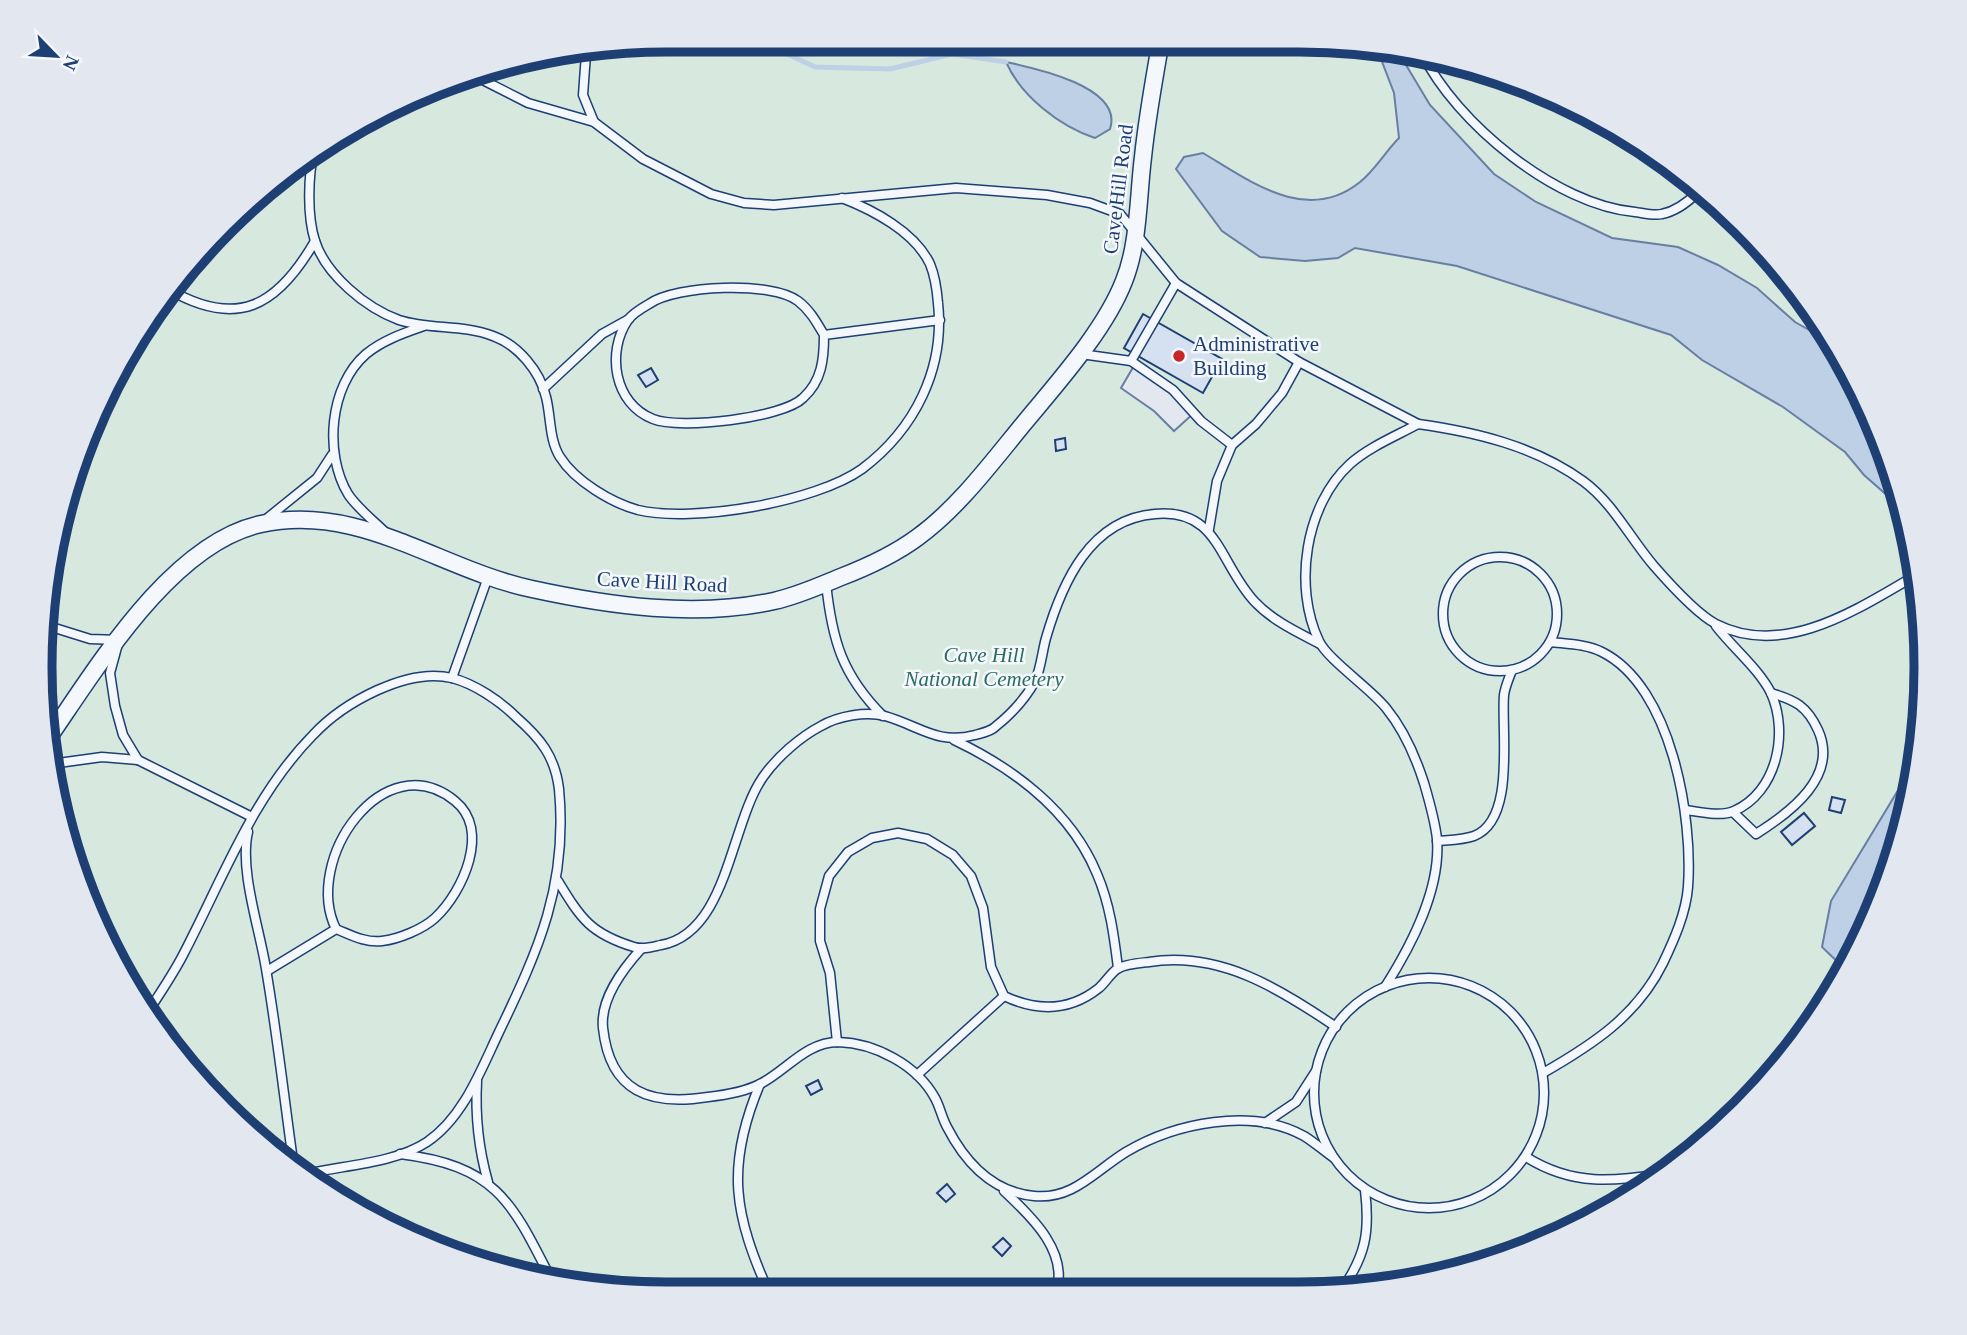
<svg xmlns="http://www.w3.org/2000/svg" width="1967" height="1335" font-family="Georgia,serif">
<style>
.green{fill:#d7e8df;stroke:#687fa3;stroke-width:2}
.parking{fill:#e3e8f0;stroke:#687fa3;stroke-width:2}
.water{fill:#bed0e5;stroke:#687fa3;stroke-width:2}
.lines{fill:none;stroke-linecap:round;stroke-linejoin:round}
.stream{stroke:#bed0e5;stroke-width:5}
.building{fill:#d5e0f0;stroke:#1d3f73;stroke-width:2}
.lane-casing{stroke:#1d3f73;stroke-width:11}
.street-casing{stroke:#1d3f73;stroke-width:19}
.lane{stroke:#f4f7fb;stroke-width:8}
.street{stroke:#f4f7fb;stroke-width:16}
.poi-dot{fill:#c62828;stroke:#f4f7fb;stroke-width:2.5}
.labels{text-anchor:middle;stroke-width:5;stroke-linejoin:round;paint-order:stroke}
.street-label{font-size:21px;fill:#1d3f73;stroke:#f4f7fb}
.poi-label{font-size:21px;fill:#1d3f73;stroke:#f4f7fb;text-anchor:start}
.park-label{font-size:21px;font-style:italic;fill:#2c6c60;stroke:#f4f7fb}
.rim{fill:none;stroke:#1d3f73;stroke-width:9}
</style>
<rect width="100%" height="100%" fill="#f4f7fb"/>
<polygon class="green" points="668,40 1299,40 1421,52 1577,105 1743,224 1821,319 1879,427 1915,545 1927,667 1915,789 1879,907 1821,1016 1743,1111 1648,1189 1540,1247 1422,1283 1300,1295 668,1295 546,1283 390,1230 224,1111 124,981 52,790 42,626 88,428 170,285 319,146 466,73"/>
<polygon class="parking" points="1135,364 1173,390 1194,413 1174,431 1154,411 1121,388"/>
<g class="water">
<path d="M1380 48 1397 50 1430 105 1494 174 1536 202 1612 238 1678 247 1718 265 1757 288 1795 322 1834 344 1879 427 1902 503 1898 505 1864 475 1845 452 1783 407 1702 360 1671 335 1457 266 1355 248 1338 258 1305 261 1260 257 1222 231 1176 169 1184 157 1203 153C1250 181 1307 225 1360 182 1374 171 1386 151 1399 138L1394 93 1381 59Z"/>
<path d="M1006 62C1035 68 1124 87 1110 129L1095 138C1059 126 1021 96 1006 62Z"/>
<polygon points="1921,672 1926,673 1915,789 1879,907 1846,970 1822,947 1831,901 1900,787 1912,736 1912,694"/>
</g>
<g class="lines">
<polyline class="stream" points="757,40 815,67 890,69 952,54 1006,62"/>
</g>
<g class="building">
<polygon points="1143,314 1222,359 1203,393 1124,348"/>
<polygon points="651,368 658,380 646,387 638,375"/>
<polygon points="1065,438 1066,449 1056,451 1055,440"/>
<polygon points="1832,797 1845,800 1841,813 1829,810"/>
<polygon points="1804,813 1815,826 1792,845 1781,832"/>
<polygon points="818,1080 822,1089 811,1095 806,1086"/>
<polygon points="947,1184 955,1194 946,1202 937,1193"/>
<polygon points="1003,1238 1011,1246 1002,1256 993,1247"/>
</g>
<g class="lines">
<defs>
<g id="lane">
<path d="M1422 53C1456 123 1556 205 1635 212 1643 213 1654 216 1662 214 1677 211 1688 202 1698 192"/>
<polyline points="586,54 583,95 594,122"/>
<polyline points="469,73 528,103 594,122 643,159 711,194 744,203 774,205 956,188 1047,195 1090,203 1120,214 1176,283 1299,362 1418,424"/>
<path d="M314 151C308 176 307 216 315 241 326 275 366 308 399 320 430 330 462 324 493 336 518 345 540 371 546 397 551 416 549 440 560 457 575 481 612 503 638 510 693 523 816 502 862 469 915 429 945 369 938 303 937 291 935 276 930 264 915 232 873 210 842 198"/>
<path d="M168 289C237 329 277 307 315 241"/>
<path d="M824 335C824 359 822 381 803 398 783 418 680 430 653 419 614 404 606 352 628 320 632 314 642 308 649 304 676 285 772 281 798 301 810 310 817 323 824 335L940 320"/>
<polyline points="1081,354 1131,361 1173,390 1201,421 1232,445"/>
<polyline points="1131,361 1176,283"/>
<polyline points="543,389 602,334 629,319"/>
<polyline points="265,520 317,478 332,455"/>
<polyline points="1209,529 1217,481 1232,445 1256,424 1282,393 1299,362"/>
<path d="M386 533C374 521 357 508 348 494 324 454 329 386 366 354 383 340 404 333 424 326"/>
<circle cx="1500" cy="614" r="57"/>
<path d="M826 583C832 640 842 675 883 716"/>
<polyline points="42,624 90,639 119,640 110,673 115,706 123,735 138,760 252,817 251,819"/>
<polyline points="452,678 488,577"/>
<path d="M954 740C1013 768 1071 811 1097 874 1110 904 1114 936 1118 968"/>
<polyline points="51,764 102,757 138,760"/>
<path d="M1686 810C1700 812 1721 817 1734 811 1777 792 1789 733 1771 693 1759 669 1732 647 1716 626"/>
<path d="M1733 812 1756 834C1791 812 1839 776 1818 730 1807 706 1795 700 1771 693"/>
<path d="M248 832C239 870 260 930 266 969 277 1033 284 1097 293 1161"/>
<path d="M1437 841C1449 840 1463 840 1474 836 1516 820 1501 731 1504 695 1505 687 1509 678 1512 670"/>
<path d="M558 881C581 919 591 934 634 947 643 950 652 947 661 945 728 933 730 824 763 777 777 757 800 737 821 726 838 716 866 711 885 716 920 726 937 745 975 735 981 733 990 732 995 727 1010 715 1026 698 1035 681 1041 669 1042 652 1046 638 1062 583 1090 519 1155 514 1219 508 1219 564 1255 602 1273 621 1297 632 1320 644"/>
<path d="M641 949C622 970 600 999 603 1028 610 1093 651 1106 708 1097 726 1095 744 1092 760 1084 786 1071 806 1042 838 1042 875 1043 917 1065 935 1098 940 1107 942 1118 947 1127 965 1162 992 1192 1034 1196 1073 1200 1095 1171 1126 1152 1175 1123 1252 1107 1304 1136 1314 1142 1324 1151 1334 1158"/>
<path d="M267 971 336 929C351 935 365 943 382 941 399 939 423 929 435 918 463 892 491 830 455 801 384 743 302 860 336 929"/>
<circle cx="1429" cy="1093" r="115"/>
<path d="M1385 987C1411 946 1441 890 1437 839 1435 821 1429 800 1424 783 1415 755 1404 730 1386 708 1370 688 1328 660 1319 641 1293 587 1305 505 1350 464 1369 447 1396 436 1418 424 1475 432 1535 446 1583 481 1613 503 1630 538 1654 566 1668 582 1697 614 1716 624 1785 659 1859 608 1918 574"/>
<path d="M148 1012C160 993 174 973 184 953 223 878 253 796 313 735 343 703 407 667 452 678 475 684 500 701 516 717 540 738 555 756 559 789 568 884 539 949 499 1032 481 1070 463 1118 427 1142 395 1163 347 1165 310 1173"/>
<path d="M837 1042 830 973 820 941V909L829 876 848 852 872 838 898 833 927 839 953 855 971 876 983 908 991 967 1004 996C1036 1011 1069 1012 1099 988 1105 983 1110 974 1117 969 1125 964 1140 963 1149 962 1219 951 1279 988 1336 1027"/>
<path d="M1543 1073C1592 1045 1637 1016 1663 963 1674 940 1686 913 1688 887 1693 818 1672 687 1602 652 1586 644 1567 644 1550 642"/>
<polyline points="917,1075 1004,996"/>
<path d="M477 1081C475 1117 478 1147 488 1182"/>
<path d="M760 1084C725 1167 734 1215 770 1295"/>
<polyline points="1265,1123 1296,1102 1316,1071"/>
<path d="M400 1154C497 1166 512 1202 553 1283"/>
<path d="M1526 1157C1574 1187 1613 1181 1668 1173"/>
<path d="M1004 1191C1032 1217 1071 1254 1055 1295"/>
<path d="M1341 1291C1366 1255 1370 1232 1365 1190"/>
</g>
<path id="street" d="M49 737C98 666 172 543 261 524 359 502 441 570 532 589 610 606 696 618 774 601 797 596 819 586 841 577 867 567 895 554 918 537 959 507 992 462 1025 422 1058 382 1105 330 1124 281 1139 244 1138 197 1143 157 1147 118 1154 79 1161 40"/>
</defs>
<use href="#lane" class="lane-casing"/>
<use href="#street" class="street-casing"/>
<use href="#lane" class="lane"/>
<use href="#street" class="street"/>
</g>
<circle class="poi-dot" cx="1179" cy="356" r="7"/>
<g class="labels">
<g class="street-label">
<text transform="translate(1118 189) rotate(-83)" y="7">Cave Hill Road</text>
<text transform="translate(662 582) rotate(3)" y="7">Cave Hill Road</text>
</g>
<g class="poi-label">
<text x="1193" y="351">Administrative<tspan x="1193" dy="24">Building</tspan></text>
</g>
<g class="park-label">
<text x="984" y="662">Cave Hill<tspan x="984" dy="24">National Cemetery</tspan></text>
</g>
</g>
<path d="M0 0H1967V1335H0ZM667 52H1299A615 615 0 0 1 1914 667V667A615 615 0 0 1 1299 1282H667A615 615 0 0 1 52 667V667A615 615 0 0 1 667 52Z" fill="#e3e8f0" fill-rule="evenodd"/>
<path class="rim" d="M667 52H1299A615 615 0 0 1 1914 667V667A615 615 0 0 1 1299 1282H667A615 615 0 0 1 52 667V667A615 615 0 0 1 667 52Z"/>
<g transform="translate(56 56) rotate(115)" stroke="#f4f7fb" stroke-width="5" paint-order="stroke">
<path d="M0-5L12 26L0 18L-12 26Z" fill="#1d3f73"/>
<text y="-10" font-size="19" font-weight="bold" text-anchor="middle" fill="#1d3f73">N</text>
</g>
</svg>
